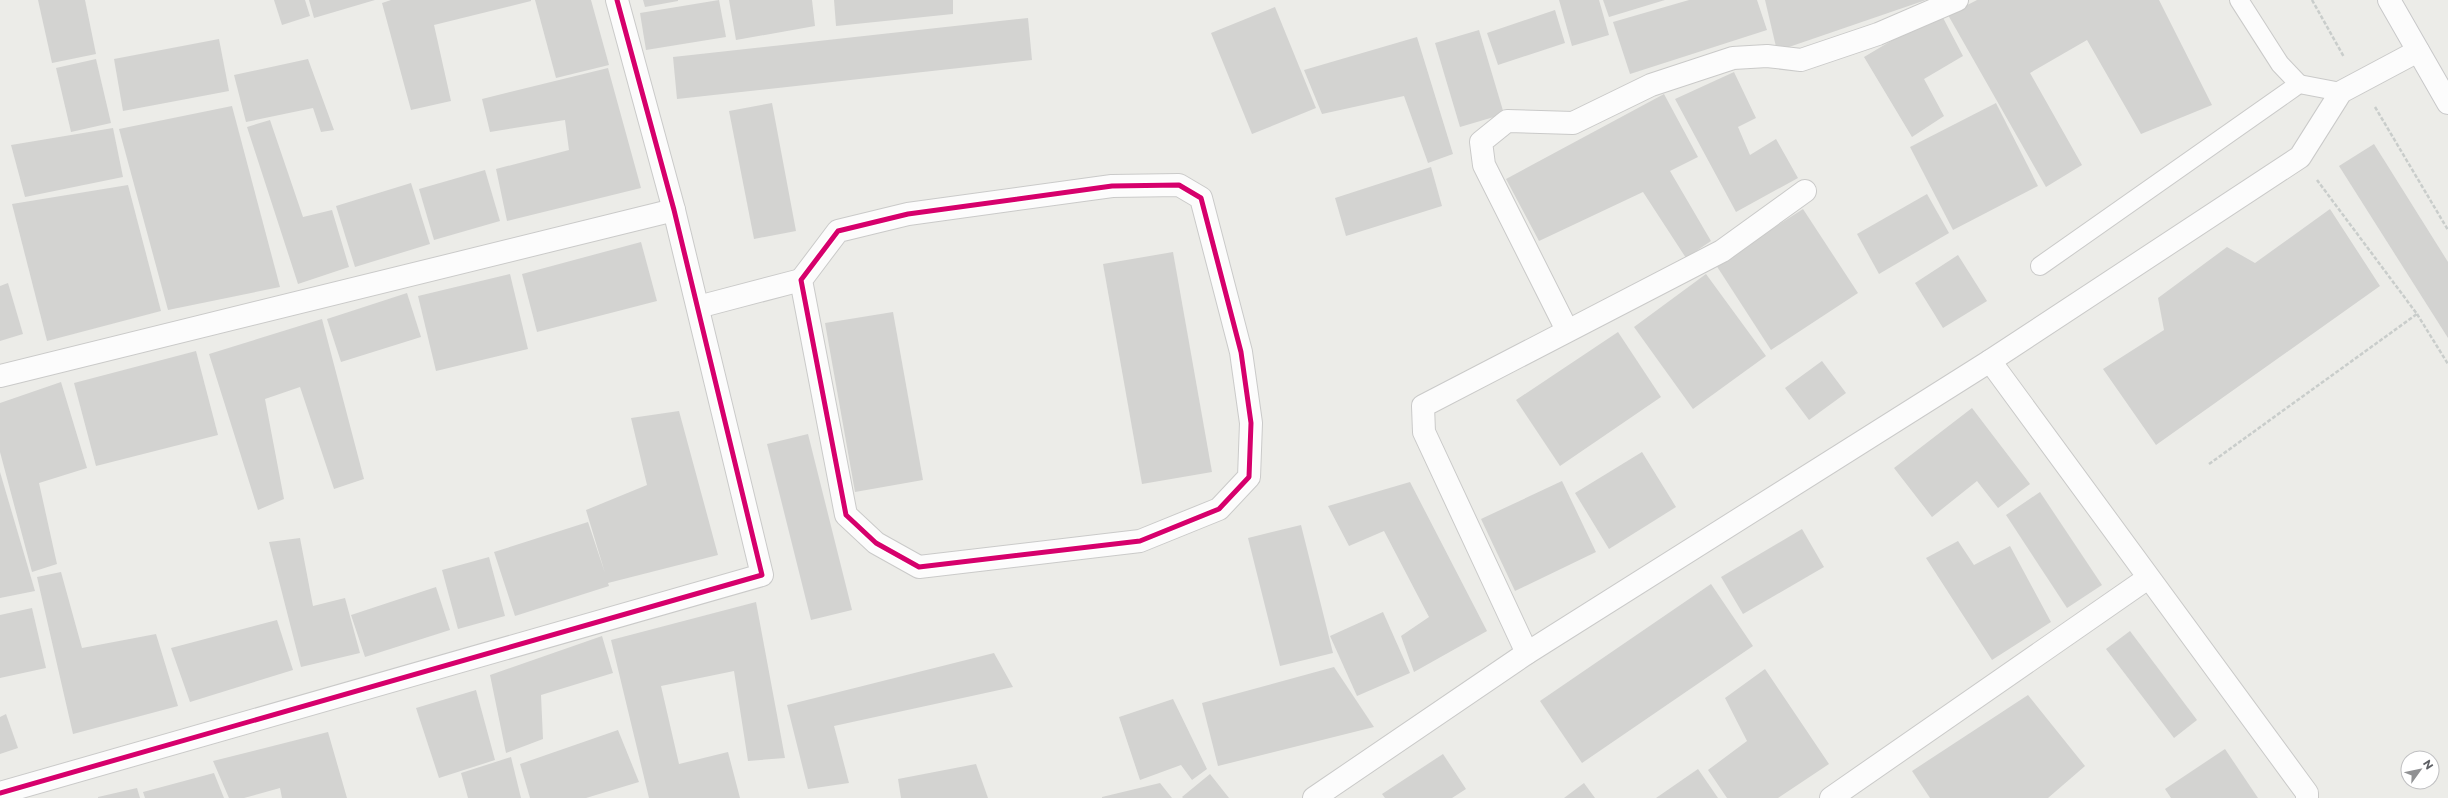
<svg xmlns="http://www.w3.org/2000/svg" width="2448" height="798" font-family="Montserrat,sans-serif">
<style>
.building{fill:#d3d3d1}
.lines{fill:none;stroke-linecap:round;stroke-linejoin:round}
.service-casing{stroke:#cacac9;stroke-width:20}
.minor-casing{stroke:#cacac9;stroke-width:24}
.secondary-casing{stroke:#c8c8c9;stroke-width:24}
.path{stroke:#c9cdcb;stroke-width:2.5;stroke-dasharray:4 2;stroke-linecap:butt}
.service{stroke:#fcfcfc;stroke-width:18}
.minor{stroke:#fcfcfc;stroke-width:22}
.secondary{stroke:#fcfcfc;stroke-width:22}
.cycleway-casing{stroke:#fff;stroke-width:8}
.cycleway{stroke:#d6006c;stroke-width:5}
</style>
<rect width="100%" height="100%" fill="#ecece8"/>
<g class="building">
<polygon points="38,0 85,0 96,54 52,63"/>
<polygon points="274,0 305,0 310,16 282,25"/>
<polygon points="309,0 375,0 314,18"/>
<polygon points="391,0 531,0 531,1 434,25 451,101 411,110 382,3"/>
<polygon points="535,0 591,0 609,65 556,78"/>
<polygon points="643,0 678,0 678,1 645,7"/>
<polygon points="719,0 726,37 646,50 640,13"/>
<polygon points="729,0 812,0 815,26 736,40"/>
<polygon points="834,0 953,0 953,14 836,26"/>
<polygon points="1559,0 1599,0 1609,35 1572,46"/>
<polygon points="1603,0 1665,0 1609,17"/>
<polygon points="1689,0 1757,0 1767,30 1630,74 1613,22"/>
<polygon points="1765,0 1926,0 1777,51"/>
<polygon points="1977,0 2159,0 2212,105 2141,134 2087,40 2030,73 2082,165 2046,187 1948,15"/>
<polygon points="1275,7 1316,108 1252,134 1211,33"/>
<polygon points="1555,10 1565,43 1498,65 1487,33"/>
<polygon points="1940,12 1963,56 1924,79 1944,116 1912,137 1864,57"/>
<polygon points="1028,18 1032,60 677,99 673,57"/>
<polygon points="1479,30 1504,114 1460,127 1435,43"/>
<polygon points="1417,37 1453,154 1428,163 1404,96 1322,114 1304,70"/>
<polygon points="219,39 229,91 123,111 114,59"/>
<polygon points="96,59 111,123 71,132 56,68"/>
<polygon points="308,59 334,130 321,132 313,108 246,122 234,75"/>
<polygon points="608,68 641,188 507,221 496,169 569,150 565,120 490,132 482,99"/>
<polygon points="1734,72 1756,118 1738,127 1750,155 1776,139 1798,178 1736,212 1675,99"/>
<polygon points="1664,94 1698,157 1670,171 1711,241 1686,258 1643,192 1539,241 1506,179"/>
<polygon points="772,103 796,231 754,239 729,111"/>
<polygon points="1996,103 2038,186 1953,230 1910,147"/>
<polygon points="232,106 280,287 168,310 119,129"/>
<polygon points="270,120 303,217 332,210 349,267 298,284 247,127"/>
<polygon points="113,128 123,177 25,197 11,145"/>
<polygon points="2374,144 2448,262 2448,338 2339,166"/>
<polygon points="1431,167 1442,206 1346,236 1335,198"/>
<polygon points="485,170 500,221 434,240 419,189"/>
<polygon points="411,183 430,244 355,267 336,206"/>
<polygon points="128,185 161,311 47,341 12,204"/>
<polygon points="1927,194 1949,233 1879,274 1857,234"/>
<polygon points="1803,209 1858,293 1771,350 1716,265"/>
<polygon points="2330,209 2380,286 2156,445 2103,369 2164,330 2158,298 2227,247 2255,263"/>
<polygon points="641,242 657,301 537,332 522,274"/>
<polygon points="1173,252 1212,472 1142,484 1103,264"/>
<polygon points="1958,255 1987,301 1943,328 1915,283"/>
<polygon points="510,274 528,349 436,371 418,296"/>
<polygon points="1706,274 1766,356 1693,409 1634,327"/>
<polygon points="8,283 23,334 0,341 0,286"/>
<polygon points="407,293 421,337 341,362 327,319"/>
<polygon points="893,312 923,480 855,492 825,323"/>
<polygon points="322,319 364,479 334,489 300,387 265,399 284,499 258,510 209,354"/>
<polygon points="1618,332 1661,397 1560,466 1516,400"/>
<polygon points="196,351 218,435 96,466 74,383"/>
<polygon points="1822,361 1846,393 1809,420 1785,388"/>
<polygon points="61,382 87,468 39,483 57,564 32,572 0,452 0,403"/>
<polygon points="1972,408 2030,484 1998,508 1977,481 1932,517 1894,468"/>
<polygon points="679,411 718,555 608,583 609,586 515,616 494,552 588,522 605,573 586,510 647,485 631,418"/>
<polygon points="808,434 852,610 811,620 767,444"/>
<polygon points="1642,452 1676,507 1609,549 1575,493"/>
<polygon points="0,472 35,591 0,598"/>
<polygon points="1562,481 1596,552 1515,591 1481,519"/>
<polygon points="1410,482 1487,631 1414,672 1401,636 1429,617 1384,531 1349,546 1328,506"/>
<polygon points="2040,492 2102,585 2067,608 2006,515"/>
<polygon points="1301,525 1333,653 1280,666 1248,538"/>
<polygon points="1802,529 1824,567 1743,614 1721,577"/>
<polygon points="300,538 313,606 345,598 360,653 301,667 269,542"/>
<polygon points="1958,541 1974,565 2010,546 2051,622 1992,660 1926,558"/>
<polygon points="489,557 505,616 458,629 442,570"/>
<polygon points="61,572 82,648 156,634 178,706 73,734 37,577"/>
<polygon points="1711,584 1753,646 1582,763 1540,701"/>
<polygon points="436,587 450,630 365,657 351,615"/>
<polygon points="756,602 785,758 748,761 734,671 661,686 679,764 728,752 740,798 649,798 611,640"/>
<polygon points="32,608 46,668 0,678 0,615"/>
<polygon points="1383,612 1410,673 1357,696 1330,636"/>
<polygon points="277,620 293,670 190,702 171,648"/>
<polygon points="2130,631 2197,720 2174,738 2106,649"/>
<polygon points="602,636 613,673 541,695 543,739 506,753 490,675"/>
<polygon points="994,653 1013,687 834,726 849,783 808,789 787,705"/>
<polygon points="1334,667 1374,727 1218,766 1202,703"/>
<polygon points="1765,669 1829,764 1778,798 1727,798 1708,770 1747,741 1725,698"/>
<polygon points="476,690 495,760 439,778 416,708"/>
<polygon points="2028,695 2085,766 2048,798 1930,798 1912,771"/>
<polygon points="1173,699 1207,769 1192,780 1181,765 1140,780 1119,717"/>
<polygon points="6,714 18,748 0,754 0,717"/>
<polygon points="618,730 639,782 586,798 530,798 520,764"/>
<polygon points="328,732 347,798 282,798 280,788 244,798 229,798 213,761"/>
<polygon points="2225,749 2258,798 2171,798 2165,789"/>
<polygon points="1443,754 1466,789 1452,798 1385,798 1382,794"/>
<polygon points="511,757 521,798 468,798 461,773"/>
<polygon points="976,764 988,798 901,798 898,779"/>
<polygon points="1698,769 1718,798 1656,798"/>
<polygon points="214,773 224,798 145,798 143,792"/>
<polygon points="1210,774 1229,798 1183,798 1182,797"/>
<polygon points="1160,783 1172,798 1102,798 1102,797"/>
<polygon points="1584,783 1595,798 1564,798"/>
<polygon points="137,788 140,798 98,798 98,797"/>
</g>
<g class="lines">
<defs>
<g id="service">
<polyline points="2239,0 2280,64 2299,84"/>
<polyline points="2040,266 2299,84 2341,92"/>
</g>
<g id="minor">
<polygon points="1179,185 1201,198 1241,352 1251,423 1249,477 1219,509 1140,541 919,567 876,543 846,515 801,280 838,231 908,214 1112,186"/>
<polyline points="698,307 801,280"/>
<polyline points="1567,330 1484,165 1481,142 1507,121 1573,123 1651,85 1733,58 1767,56 1801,60 1878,34 1957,0"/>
<polyline points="1990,361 2307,793 2307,798"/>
<polyline points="0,376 674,210"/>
<polyline points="1527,653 1424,432 1423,406 1722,251 1805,191"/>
<polyline points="0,793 762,575 674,210 617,0"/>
<polyline points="1314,798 1527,653 1990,361 2300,157 2341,92 2418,51"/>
<polyline points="1831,798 2148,578"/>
</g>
<polyline id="secondary" points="2389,0 2448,103"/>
</defs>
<use href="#service" class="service-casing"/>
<use href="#minor" class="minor-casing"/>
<use href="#secondary" class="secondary-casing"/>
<g class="path">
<polyline points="2312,0 2344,57"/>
<polyline points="2375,107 2448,230"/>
<polyline points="2417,314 2448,364"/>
<polyline points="2209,464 2417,314 2317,180"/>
</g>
<use href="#service" class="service"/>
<use href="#minor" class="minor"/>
<use href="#secondary" class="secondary"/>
<defs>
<g id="cycleway">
<polygon points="1179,185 1201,198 1241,352 1251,423 1249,477 1219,509 1140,541 919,567 876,543 846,515 801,280 838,231 908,214 1112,186"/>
<polyline points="0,793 762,575 674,210 617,0"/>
</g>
</defs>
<use href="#cycleway" class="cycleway-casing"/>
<use href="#cycleway" class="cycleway"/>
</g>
<g transform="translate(2420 770) rotate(57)"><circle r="19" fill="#ffffff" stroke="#bfbfc1"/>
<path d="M0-3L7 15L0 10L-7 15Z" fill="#909193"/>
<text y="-6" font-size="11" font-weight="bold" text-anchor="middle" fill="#5e6065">N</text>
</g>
</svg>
